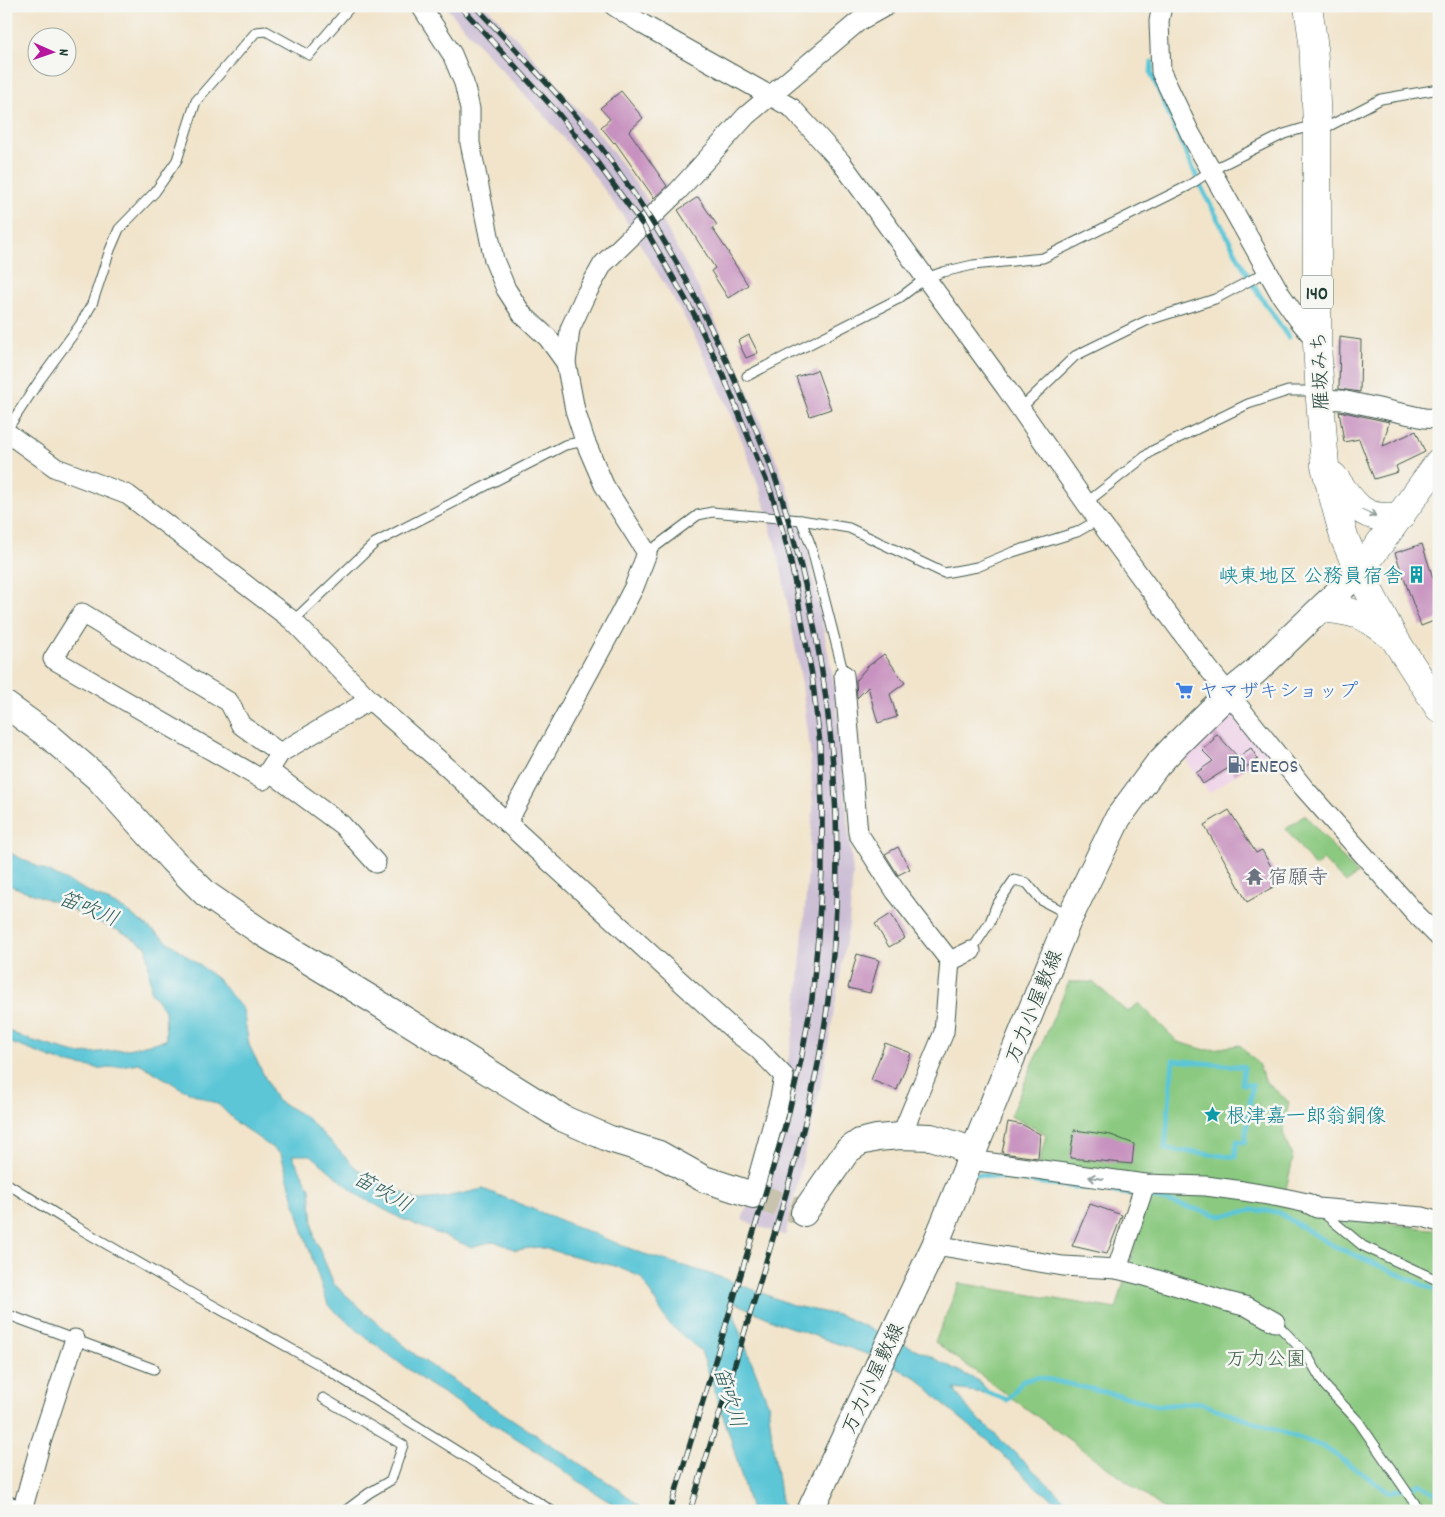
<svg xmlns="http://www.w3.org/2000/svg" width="1445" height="1517" font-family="Dekko,'Klee One',sans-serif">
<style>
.built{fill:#eed0e8}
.industrial{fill:#ccbed4}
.green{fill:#8bc980;stroke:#55835a}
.water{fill:#5cc6d7;stroke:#3e8286}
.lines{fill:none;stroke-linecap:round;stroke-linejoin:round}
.stream{stroke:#5cc6d7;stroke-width:5}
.building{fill:#c792bf}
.secondary-tunnel{stroke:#c7c3ad;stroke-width:26;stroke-dasharray:26 13;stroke-linecap:butt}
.lane-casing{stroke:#3e564b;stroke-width:11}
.street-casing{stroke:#3e564b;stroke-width:21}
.secondary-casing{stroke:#3e564b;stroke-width:28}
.highway-casing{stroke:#3e564b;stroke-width:29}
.lane{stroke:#fff;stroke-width:9}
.street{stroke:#fff;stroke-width:19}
.secondary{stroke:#fff;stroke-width:26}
.highway{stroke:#fff;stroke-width:28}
.rail-casing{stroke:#1f3d34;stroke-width:5.5}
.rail{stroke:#f6f6f2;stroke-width:4;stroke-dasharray:11;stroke-linecap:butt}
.oneway{stroke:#8f9e9a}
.labels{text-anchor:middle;stroke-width:5;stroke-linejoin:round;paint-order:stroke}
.shield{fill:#f6f6f2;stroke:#60746d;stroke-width:1}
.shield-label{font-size:19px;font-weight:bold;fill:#1f3d34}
.street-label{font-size:20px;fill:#1f3d34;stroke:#f6f6f2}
.culture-label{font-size:20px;fill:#0d838f;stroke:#f6f6f2;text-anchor:end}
.shop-label{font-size:20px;fill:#366cbe;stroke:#f6f6f2;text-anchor:start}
.service-label{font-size:20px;fill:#4e5e75;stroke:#f6f6f2;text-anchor:start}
.worship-label{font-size:20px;fill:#5b616d;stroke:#f6f6f2;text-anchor:start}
.park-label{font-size:20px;fill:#3a6047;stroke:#f6f6f2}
.water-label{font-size:21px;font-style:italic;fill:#2e5f5d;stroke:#f6f6f2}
</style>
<rect width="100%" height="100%" fill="#f6f6f2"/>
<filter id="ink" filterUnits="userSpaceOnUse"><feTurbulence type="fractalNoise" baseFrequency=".02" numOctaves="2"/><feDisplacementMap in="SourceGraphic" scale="10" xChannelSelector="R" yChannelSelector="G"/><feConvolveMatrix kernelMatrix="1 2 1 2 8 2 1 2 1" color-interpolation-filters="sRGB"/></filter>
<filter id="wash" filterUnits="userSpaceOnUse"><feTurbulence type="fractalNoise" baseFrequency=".0096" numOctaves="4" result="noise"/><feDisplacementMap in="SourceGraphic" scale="20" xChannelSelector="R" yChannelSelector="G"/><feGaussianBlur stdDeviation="1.12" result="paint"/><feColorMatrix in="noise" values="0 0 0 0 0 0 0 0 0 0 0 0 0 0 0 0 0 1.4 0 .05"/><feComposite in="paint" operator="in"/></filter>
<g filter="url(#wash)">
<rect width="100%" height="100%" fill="#f1e4cb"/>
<polygon class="built" points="1228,694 1273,751 1258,759 1209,793 1188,763 1177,744"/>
<polygon class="industrial" points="445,6 486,6 527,50 601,136 662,220 709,308 740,372 787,487 808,550 835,688 853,874 849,924 822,1080 785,1236 742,1220 753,1189 786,1072 796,1018 813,808 810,749 802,684 781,568 762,496 742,440 715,378 686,320 622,214 586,165 544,115 505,74"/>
<g class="green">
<polygon points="1305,815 1357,874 1346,883 1323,860 1315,867 1286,829"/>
<polygon points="1069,982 1093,982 1127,1012 1139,1003 1178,1042 1206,1050 1240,1045 1258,1064 1266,1082 1289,1102 1283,1133 1293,1159 1282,1206 1399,1225 1439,1230 1439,1511 1167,1511 935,1342 959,1283 1116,1309 1150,1192 1039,1164 1046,1134 1010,1116"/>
</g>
<polygon class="water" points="6,851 124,909 218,979 243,1010 249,1045 276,1100 306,1117 357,1169 417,1200 441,1198 483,1189 641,1253 723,1278 795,1306 842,1316 924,1353 980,1382 991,1394 954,1389 970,1411 1065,1500 1086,1511 1072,1511 1038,1489 991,1443 949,1409 917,1378 870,1355 781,1324 731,1301 737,1325 768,1403 773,1447 781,1501 786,1511 751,1511 730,1436 701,1351 668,1323 641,1277 615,1266 538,1247 516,1250 494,1241 471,1247 402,1219 359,1196 311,1155 292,1155 310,1188 314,1236 334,1284 368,1315 418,1357 621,1491 645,1511 625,1511 600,1496 527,1445 428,1384 369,1340 328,1305 301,1225 281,1154 237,1123 219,1105 182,1089 139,1063 102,1069 62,1062 6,1041 6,1030 30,1040 79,1054 128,1049 166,1040 165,1011 151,992 147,947 124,933 52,901 6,884"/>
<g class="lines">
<g class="stream">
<polyline points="1152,62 1151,73 1202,189 1253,285 1288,337"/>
<polygon points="1173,1060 1244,1067 1242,1084 1252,1085 1245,1142 1237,1141 1235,1157 1165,1149"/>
<polyline points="973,1174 1151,1197 1221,1216 1253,1210 1277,1212 1334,1246 1439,1292"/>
<polyline points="986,1392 1007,1400 1023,1381 1038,1377 1131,1398 1160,1406 1197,1402 1324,1447 1389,1492 1421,1484 1439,1496"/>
</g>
</g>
<g id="blocks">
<g class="building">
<polygon points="621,91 643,118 629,131 667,186 654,198 615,142 614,143 601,127 610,119 600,108"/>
<polygon points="698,197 717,225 712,228 729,253 728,253 748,285 728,298 711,271 715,268 678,210"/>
<polygon points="749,335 758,353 746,358 738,341"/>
<polygon points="1340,337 1361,340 1360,392 1339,389"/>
<polygon points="817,370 831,409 810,416 796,377"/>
<polygon points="1339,411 1389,422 1383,446 1416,431 1425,452 1396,466 1398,472 1374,479 1359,439 1344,442"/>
<polygon points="1422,544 1439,596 1439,619 1421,626 1395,553"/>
<polygon points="884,654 905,683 890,694 897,717 878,723 868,687 857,698 856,680 867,667"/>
<polygon points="1217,734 1238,757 1251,748 1258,759 1235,775 1230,767 1203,784 1196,773 1213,761 1202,750 1214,739 1213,737"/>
<polygon points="1229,810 1256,853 1262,850 1280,883 1247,902 1229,868 1204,825"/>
<polygon points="898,847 910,869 898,875 885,854"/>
<polygon points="891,914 905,938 889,947 875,924"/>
<polygon points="857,954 879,960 870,993 848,988"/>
<polygon points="885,1043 911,1053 897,1090 871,1080"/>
<polygon points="1008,1122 1023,1125 1040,1134 1038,1158 1002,1153"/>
<polygon points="1074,1130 1111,1135 1134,1144 1132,1164 1070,1158"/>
<polygon points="1090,1204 1122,1215 1107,1254 1072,1246"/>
</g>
</g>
</g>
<g filter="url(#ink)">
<use href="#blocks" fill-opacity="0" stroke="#3e564b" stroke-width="1"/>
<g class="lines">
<polyline class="secondary-tunnel" points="753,1195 804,1213"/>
<defs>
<g id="lane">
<polyline points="747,376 898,299 926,278 943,272 973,265 1043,258 1188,186 1212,170 1284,134 1317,124 1331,125 1381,99 1439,89"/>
<polyline points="1020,409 1075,356 1146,321 1215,299 1268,271"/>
<polyline points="6,431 39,381 80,325 92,304 110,250 119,229 155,192 177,160 196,101 256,32 266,31 309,55 351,6"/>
<polyline points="1086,503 1152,451 1248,404 1288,391 1317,391"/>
<polyline points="801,520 811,546 844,675"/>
<polyline points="647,553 698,515 712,512 801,520 849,528 944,573 977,567 1013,552 1077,532 1098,520"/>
<polyline points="293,621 375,543 565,445 585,441"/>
<polyline points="971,951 990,922 996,906 1014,880 1027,883 1041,900 1068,914"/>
<polyline points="6,1183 77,1227 189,1292 320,1365 552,1511"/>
<polyline points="1321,1211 1363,1246 1439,1281"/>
<polyline points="6,1314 154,1369"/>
<polyline points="1275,1322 1307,1355 1325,1386 1358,1421 1420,1511"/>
<polyline points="323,1398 403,1445 391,1480 369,1493 345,1511"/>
<polyline points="6,1500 24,1506"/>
</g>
<g id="street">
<polyline points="421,6 452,54 464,83 470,109 470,143 494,260 506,289 522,314 548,338 566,363"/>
<polyline points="614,6 644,25 792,108 841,162 1006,388 1086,503 1208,668 1304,788 1417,915 1439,937"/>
<polyline points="1162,6 1159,21 1161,72 1190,133 1281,295 1298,319 1317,342"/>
<polyline points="1320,399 1342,400 1424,418 1439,419"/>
<polyline points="6,432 56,468 128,495 293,621 370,700 448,768 540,853 738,1034 757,1048 784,1076 780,1098 753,1195"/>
<polyline points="844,675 858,833 896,892 950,961 971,951"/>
<polyline points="280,753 241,725 229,702 82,613 53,659 263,780 280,753 370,700"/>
<polyline points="269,771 342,825 376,863"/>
<polyline points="507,823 617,620 634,587 647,553 604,485 585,441 575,410 566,363 570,329 585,296 603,264 678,191 746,116 859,21 886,6"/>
<polyline points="901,1136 944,1032 950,961"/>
<polyline points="970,1160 1145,1184 1206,1186 1243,1191 1279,1197 1307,1203 1317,1208 1423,1217 1439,1222"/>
<polyline points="935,1245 1063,1266 1117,1269 1145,1276 1225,1301 1248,1307 1275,1322"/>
<polyline points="1117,1269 1145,1184"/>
<polyline points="22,1511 41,1442 75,1339"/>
</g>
<g id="secondary">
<polyline points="6,705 49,736 99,779 172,860 206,894 261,932 378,1003 564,1119 610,1139 659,1154 704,1179 753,1195"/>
<polyline points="804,1213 847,1151 860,1142 877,1138 901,1136 931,1137 960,1146 970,1160"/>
<polyline points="810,1511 935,1245 1067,923 1118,818 1157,765 1177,744 1228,694 1255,672 1359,572"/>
</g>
<g id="highway">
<polyline points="1308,6 1313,41 1317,124 1317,342 1320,399 1325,466 1344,537 1359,572 1394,638 1439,708"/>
<path d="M1333 476C1354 504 1361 522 1401 516"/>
<polyline points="1359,572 1439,462"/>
<path d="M1323 608C1355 612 1363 613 1389 634"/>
</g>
</defs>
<use href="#lane" class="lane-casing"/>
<use href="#street" class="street-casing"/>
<use href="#secondary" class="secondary-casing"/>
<use href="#highway" class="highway-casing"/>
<use href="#lane" class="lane"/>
<use href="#street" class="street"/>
<use href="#secondary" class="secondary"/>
<use href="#highway" class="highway"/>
<defs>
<g id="rail">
<polyline points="460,6 556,111 596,161 643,225 694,314 723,375 771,492 779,518 790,557 812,675 820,744 822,807 822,871 818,937 812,999 801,1060 786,1124 670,1511"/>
<path d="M475 6C505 38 535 70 564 102 596 138 625 179 651 220 689 280 720 343 747 409 759 436 771 464 780 492 837 673 854 878 818 1064 803 1139 781 1212 759 1285 736 1360 713 1435 690 1511"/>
</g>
</defs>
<use href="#rail" class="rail-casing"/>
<use href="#rail" class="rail"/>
</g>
<defs><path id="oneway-shaft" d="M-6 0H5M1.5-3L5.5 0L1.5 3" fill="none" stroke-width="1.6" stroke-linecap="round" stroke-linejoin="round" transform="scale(1.25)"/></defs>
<g class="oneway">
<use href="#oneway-shaft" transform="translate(1369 513) rotate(24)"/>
<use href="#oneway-shaft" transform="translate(1096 1178) rotate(-172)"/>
</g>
</g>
<defs>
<symbol id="building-bare" viewBox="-9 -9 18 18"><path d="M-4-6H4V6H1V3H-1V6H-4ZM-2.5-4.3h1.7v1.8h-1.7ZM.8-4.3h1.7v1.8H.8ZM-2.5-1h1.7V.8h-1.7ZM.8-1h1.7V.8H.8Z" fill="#0f9aa8" stroke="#f6f6f2" stroke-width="2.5" paint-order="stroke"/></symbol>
<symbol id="supermarket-bare" viewBox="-9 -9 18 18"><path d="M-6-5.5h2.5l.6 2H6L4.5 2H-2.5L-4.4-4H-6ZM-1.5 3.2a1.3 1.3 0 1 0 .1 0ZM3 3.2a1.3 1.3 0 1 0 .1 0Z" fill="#3f7fe0" stroke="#f6f6f2" stroke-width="2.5" paint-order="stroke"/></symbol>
<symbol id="fuel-bare" viewBox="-9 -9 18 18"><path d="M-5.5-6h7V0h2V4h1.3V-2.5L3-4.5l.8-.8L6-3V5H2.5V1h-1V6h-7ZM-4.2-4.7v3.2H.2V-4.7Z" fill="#5c6f8a" stroke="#f6f6f2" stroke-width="2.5" paint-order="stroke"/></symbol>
<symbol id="temple-bare" viewBox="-9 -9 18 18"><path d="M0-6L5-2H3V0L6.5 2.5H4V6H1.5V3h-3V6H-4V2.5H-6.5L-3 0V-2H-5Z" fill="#6b7280" stroke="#f6f6f2" stroke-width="2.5" paint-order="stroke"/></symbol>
<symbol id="sight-bare" viewBox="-9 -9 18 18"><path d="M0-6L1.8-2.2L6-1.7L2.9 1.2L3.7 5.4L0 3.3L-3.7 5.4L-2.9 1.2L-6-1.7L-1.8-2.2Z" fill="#0f9aa8" stroke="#f6f6f2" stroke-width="2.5" paint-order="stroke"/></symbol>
</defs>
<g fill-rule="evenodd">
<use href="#building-bare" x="1404" y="562" width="25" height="25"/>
<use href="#supermarket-bare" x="1172" y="678" width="25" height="25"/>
<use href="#fuel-bare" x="1224" y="752" width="25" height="25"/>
<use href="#temple-bare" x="1242" y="864" width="25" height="25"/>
<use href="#sight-bare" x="1200" y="1102" width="25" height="25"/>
</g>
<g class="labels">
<rect class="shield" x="1301" y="275.5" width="32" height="33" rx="4"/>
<g class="shield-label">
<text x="1317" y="299">140</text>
</g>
<g class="street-label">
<text transform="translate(1319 371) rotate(-92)" y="7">雁坂みち</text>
<text transform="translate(1033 1006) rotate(-68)" y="7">万力小屋敷線</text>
<text transform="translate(872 1378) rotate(-65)" y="7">万力小屋敷線</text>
</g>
<g class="culture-label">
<text x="1403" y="582">峡東地区 公務員宿舎</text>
<text x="1226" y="1122" text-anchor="start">根津嘉一郎翁銅像</text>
</g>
<g class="shop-label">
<text x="1199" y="697">ヤマザキショップ</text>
</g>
<g class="service-label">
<text x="1250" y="772">ENEOS</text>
</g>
<g class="worship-label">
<text x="1268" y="883">宿願寺</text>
</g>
<g class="park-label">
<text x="1266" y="1365">万力公園</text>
</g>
<g class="water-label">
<text transform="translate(89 908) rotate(22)" y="7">笛吹川</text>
<text transform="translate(383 1191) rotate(29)" y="7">笛吹川</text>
<text transform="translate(730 1397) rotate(73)" y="7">笛吹川</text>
</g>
</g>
<rect width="1445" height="1517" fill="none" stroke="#f6f6f2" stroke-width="25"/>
<g transform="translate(52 52) rotate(92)"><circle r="24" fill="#f6f6f2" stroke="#a0aca6"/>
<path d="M0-4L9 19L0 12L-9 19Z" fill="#b5179e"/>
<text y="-8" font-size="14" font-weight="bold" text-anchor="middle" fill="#1f3d34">N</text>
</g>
</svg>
